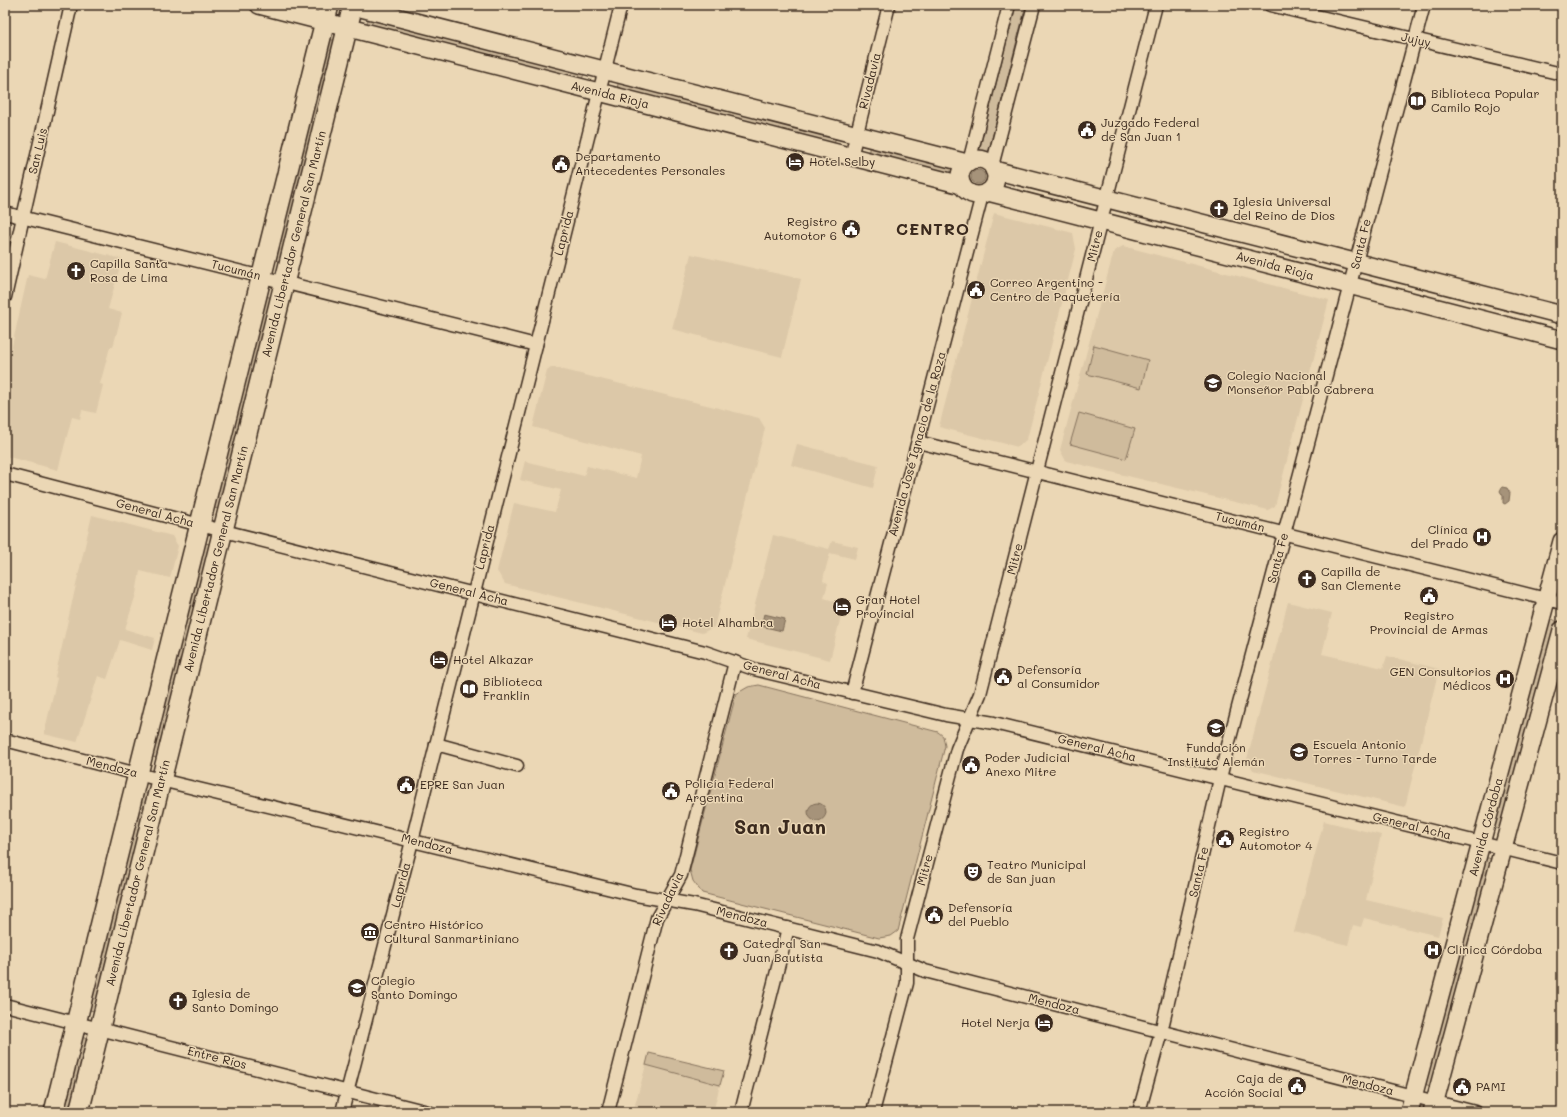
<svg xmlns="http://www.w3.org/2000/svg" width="1567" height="1117" font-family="Mali,sans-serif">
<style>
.built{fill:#dcc8a8}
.green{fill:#cfbb9c;stroke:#85725d}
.water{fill:#a6937a;stroke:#7b6955}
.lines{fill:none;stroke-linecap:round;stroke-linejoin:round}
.minor-casing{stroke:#3b2a1e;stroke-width:15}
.secondary-casing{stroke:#3b2a1e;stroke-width:20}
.primary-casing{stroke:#3b2a1e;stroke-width:22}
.minor{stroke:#ebd7b5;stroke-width:12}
.secondary{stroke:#ebd7b5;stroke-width:17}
.primary{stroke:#ebd7b5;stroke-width:19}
.labels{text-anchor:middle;stroke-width:3;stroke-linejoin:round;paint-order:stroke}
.street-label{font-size:12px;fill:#3b2a1e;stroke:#ebd7b5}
.poi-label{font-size:12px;fill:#3b2a1e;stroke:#ebd7b5;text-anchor:start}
.district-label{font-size:16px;font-weight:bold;letter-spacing:1px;fill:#3b2a1e;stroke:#ebd7b5}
.town-label{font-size:20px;font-weight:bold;fill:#3b2a1e;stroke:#ebd7b5}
</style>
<rect width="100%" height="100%" fill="#ebd7b5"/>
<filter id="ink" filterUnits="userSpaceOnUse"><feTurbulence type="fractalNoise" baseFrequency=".025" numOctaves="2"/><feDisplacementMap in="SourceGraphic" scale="8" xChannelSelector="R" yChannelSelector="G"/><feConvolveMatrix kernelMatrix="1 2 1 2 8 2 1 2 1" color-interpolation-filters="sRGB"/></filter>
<g filter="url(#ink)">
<g class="built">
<polygon points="994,213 1073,233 1076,249 1027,439 1018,447 939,427"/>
<polygon points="55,242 122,259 108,309 122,313 113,347 110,347 100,384 103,385 96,413 82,410 80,419 72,417 58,470 5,456 5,377 28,275 45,279"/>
<polygon points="1123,246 1329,300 1275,506 1268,510 1066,461 1060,450 1114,251"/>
<polygon points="691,254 801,279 782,357 672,329"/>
<polygon points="552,367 759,418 765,428 714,627 702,633 505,584 497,571 514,503 555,512 561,490 520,480 525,461 584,476 587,466 636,478 641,456 533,427 547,371"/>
<polygon points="797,444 878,465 873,488 791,465"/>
<polygon points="92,515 172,536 178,546 170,578 140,571 136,594 125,629 155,638 152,650 120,640 107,679 98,676 77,742 44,734 57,678 55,677"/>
<polygon points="773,535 829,549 832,541 858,547 855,559 830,553 824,575 823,581 828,583 824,598 844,604 830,660 746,639"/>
<polygon points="1288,602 1332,613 1322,654 1383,668 1387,656 1439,669 1405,807 1253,770 1247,759"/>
<polygon points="1324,821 1381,835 1366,900 1443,918 1438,936 1364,918 1361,927 1353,925 1348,945 1294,932"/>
<polygon points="646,1065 720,1085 713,1112 633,1112"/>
</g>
<g class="green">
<polygon points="1016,5 1026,5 988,154 979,151"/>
<polygon points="369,18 584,73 582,80 369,26 367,22"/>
<polygon points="330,39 335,41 280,261 275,260"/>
<polygon points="619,82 836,138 834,144 617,89 618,84"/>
<polygon points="873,146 953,166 950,175 869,153 869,148"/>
<polygon points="266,296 272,298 219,509 213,508"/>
<polygon points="1094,345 1148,360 1141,388 1087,374"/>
<polygon points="1079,413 1135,429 1126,459 1070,444"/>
<polygon points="205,543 210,544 157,758 152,757"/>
<polygon points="1553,619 1557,622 1502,827 1497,829 1494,827 1548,620"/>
<polygon points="759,685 938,732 943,736 945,746 898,931 891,936 879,938 702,893 693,881 690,870 736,694 748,687"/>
<polygon points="142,793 146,793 149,795 95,1011 89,1010"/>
<polygon points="1485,858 1489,858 1492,861 1431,1086 1424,1084"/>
<polygon points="82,1037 87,1039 71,1112 62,1112 80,1039"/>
<polygon points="649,1053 724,1071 720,1085 646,1065"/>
</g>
<g class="water">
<circle cx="978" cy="177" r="7"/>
<polygon points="1502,487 1507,488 1510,493 1509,501 1505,504 1503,503 1503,496 1500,491"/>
<polygon points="764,614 785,619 782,631 761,626"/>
<circle cx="817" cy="812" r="9"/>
</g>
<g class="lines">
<defs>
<g id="minor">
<polyline points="1270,5 1562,74"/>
<polyline points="851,157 889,5"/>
<polyline points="969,162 1009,5"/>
<polyline points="992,166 1034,5"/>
<polyline points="5,213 536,345"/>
<polyline points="5,297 71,5"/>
<polyline points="918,442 1562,603"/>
<polyline points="5,474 200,525 705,652 754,669 946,715 994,723 1562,863"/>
<polyline points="852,693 982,195"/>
<polyline points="5,740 161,780 636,895 694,905 878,951 925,971 1475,1112"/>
<polyline points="436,744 517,766"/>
<polyline points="5,1005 428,1112"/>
<polyline points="342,1112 412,841 621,5"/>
<polyline points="608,1112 657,918 681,875 735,662"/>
<polyline points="741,1112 788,928"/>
<polyline points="873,1112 907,983 907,939 957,749 980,694 1156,5"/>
<polyline points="1139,1112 1161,1032 1226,753 1424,5"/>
</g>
<g id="secondary">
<polyline points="259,5 962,185"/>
<polyline points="349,5 967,163"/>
<circle cx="978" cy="177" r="18"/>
<polyline points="994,170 1562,315"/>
<polyline points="988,192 1562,340"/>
<polyline points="1409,1112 1562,541"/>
<polyline points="1432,1112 1562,630"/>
</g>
<g id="primary">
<polyline points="54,1112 329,5"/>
<polyline points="79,1112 353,5"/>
</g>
</defs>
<use href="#minor" class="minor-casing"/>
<use href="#secondary" class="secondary-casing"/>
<use href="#primary" class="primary-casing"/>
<use href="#minor" class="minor"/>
<use href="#secondary" class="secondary"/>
<use href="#primary" class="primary"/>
</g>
</g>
<defs>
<symbol id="library-disc" viewBox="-11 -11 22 22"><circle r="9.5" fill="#3b2a1e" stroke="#ebd7b5"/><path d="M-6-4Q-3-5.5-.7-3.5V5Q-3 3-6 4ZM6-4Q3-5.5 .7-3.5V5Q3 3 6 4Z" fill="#fff"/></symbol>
<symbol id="civic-disc" viewBox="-11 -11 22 22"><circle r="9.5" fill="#3b2a1e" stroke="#ebd7b5"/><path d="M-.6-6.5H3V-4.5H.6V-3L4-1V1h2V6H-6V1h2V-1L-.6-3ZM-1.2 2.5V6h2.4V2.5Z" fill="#fff"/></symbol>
<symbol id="hotel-disc" viewBox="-11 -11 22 22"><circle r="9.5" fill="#3b2a1e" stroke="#ebd7b5"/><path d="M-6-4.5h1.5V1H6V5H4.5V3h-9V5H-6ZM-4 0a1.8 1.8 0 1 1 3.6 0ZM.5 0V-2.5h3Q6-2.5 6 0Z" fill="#fff"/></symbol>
<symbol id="church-disc" viewBox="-11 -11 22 22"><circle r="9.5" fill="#3b2a1e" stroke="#ebd7b5"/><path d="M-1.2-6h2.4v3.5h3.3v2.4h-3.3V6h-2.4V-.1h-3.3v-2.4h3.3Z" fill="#fff"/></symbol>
<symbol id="school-disc" viewBox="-11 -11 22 22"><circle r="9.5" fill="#3b2a1e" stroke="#ebd7b5"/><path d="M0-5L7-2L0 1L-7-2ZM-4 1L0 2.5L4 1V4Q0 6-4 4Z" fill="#fff"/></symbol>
<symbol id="hospital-disc" viewBox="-11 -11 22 22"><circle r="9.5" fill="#3b2a1e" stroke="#ebd7b5"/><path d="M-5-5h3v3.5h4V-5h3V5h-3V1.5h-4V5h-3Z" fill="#fff"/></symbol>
<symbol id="theatre-disc" viewBox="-11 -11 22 22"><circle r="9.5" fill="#3b2a1e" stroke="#ebd7b5"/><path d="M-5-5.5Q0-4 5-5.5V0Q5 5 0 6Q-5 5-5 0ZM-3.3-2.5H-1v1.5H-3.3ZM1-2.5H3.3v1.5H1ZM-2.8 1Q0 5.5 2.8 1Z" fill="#fff"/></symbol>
<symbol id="museum-disc" viewBox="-11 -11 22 22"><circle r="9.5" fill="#3b2a1e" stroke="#ebd7b5"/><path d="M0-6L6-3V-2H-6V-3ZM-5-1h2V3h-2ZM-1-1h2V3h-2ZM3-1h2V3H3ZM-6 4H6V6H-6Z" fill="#fff"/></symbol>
</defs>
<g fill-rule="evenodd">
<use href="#library-disc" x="1406" y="90" width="22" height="22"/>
<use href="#civic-disc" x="1076" y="119" width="22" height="22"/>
<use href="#hotel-disc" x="784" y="151" width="22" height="22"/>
<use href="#civic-disc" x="550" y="153" width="22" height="22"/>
<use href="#church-disc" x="1208" y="198" width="22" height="22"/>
<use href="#civic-disc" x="840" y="218" width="22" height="22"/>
<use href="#church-disc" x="65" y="260" width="22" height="22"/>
<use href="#civic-disc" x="965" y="279" width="22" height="22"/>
<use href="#school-disc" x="1202" y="372" width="22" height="22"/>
<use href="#hospital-disc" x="1471" y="526" width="22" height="22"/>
<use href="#church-disc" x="1296" y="568" width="22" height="22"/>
<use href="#civic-disc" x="1418" y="585" width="22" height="22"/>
<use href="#hotel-disc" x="831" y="596" width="22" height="22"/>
<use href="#hotel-disc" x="657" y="612" width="22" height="22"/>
<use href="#hotel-disc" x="428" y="649" width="22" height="22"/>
<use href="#civic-disc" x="992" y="666" width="22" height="22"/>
<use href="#hospital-disc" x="1494" y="668" width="22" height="22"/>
<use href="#library-disc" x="458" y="678" width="22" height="22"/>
<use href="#school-disc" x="1205" y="717" width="22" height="22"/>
<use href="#school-disc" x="1288" y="741" width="22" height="22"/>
<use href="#civic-disc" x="960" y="754" width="22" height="22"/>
<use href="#civic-disc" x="395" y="774" width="22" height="22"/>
<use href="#civic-disc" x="660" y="780" width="22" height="22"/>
<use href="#civic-disc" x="1214" y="828" width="22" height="22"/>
<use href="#theatre-disc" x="962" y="861" width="22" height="22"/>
<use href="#civic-disc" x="923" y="904" width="22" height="22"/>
<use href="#museum-disc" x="359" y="921" width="22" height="22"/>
<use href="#hospital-disc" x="1422" y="939" width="22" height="22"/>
<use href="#church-disc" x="718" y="940" width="22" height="22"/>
<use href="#school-disc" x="346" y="977" width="22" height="22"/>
<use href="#church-disc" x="167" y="990" width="22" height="22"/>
<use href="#hotel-disc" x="1033" y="1012" width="22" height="22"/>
<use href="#civic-disc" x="1286" y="1075" width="22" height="22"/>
<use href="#civic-disc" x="1451" y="1076" width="22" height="22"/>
</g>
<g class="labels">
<g class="street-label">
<text transform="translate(1416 40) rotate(13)" y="4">Jujuy</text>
<text transform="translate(870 81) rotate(-76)" y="4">Rivadavia</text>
<text transform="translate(610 95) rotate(14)" y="4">Avenida Rioja</text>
<text transform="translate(38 151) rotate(-77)" y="4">San Luis</text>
<text transform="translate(564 233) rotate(-76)" y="4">Laprida</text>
<text transform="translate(294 244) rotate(-76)" y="4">Avenida Libertador General San Martín</text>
<text transform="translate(1361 244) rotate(-76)" y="4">Santa Fe</text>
<text transform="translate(1095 246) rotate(-76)" y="4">Mitre</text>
<text transform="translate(1275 266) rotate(15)" y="4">Avenida Rioja</text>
<text transform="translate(236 270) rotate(14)" y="4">Tucumán</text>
<text transform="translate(917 444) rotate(-75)" y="4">Avenida José Ignacio de la Roza</text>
<text transform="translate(155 513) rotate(15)" y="4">General Acha</text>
<text transform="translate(1240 522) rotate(14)" y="4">Tucumán</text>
<text transform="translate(485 547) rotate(-76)" y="4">Laprida</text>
<text transform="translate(1278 558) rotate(-75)" y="4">Santa Fe</text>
<text transform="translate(216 559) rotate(-76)" y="4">Avenida Libertador General San Martín</text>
<text transform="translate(1015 559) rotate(-76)" y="4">Mitre</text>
<text transform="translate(469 592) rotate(14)" y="4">General Acha</text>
<text transform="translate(782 675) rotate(15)" y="4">General Acha</text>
<text transform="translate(1097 748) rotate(14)" y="4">General Acha</text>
<text transform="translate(112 767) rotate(14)" y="4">Mendoza</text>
<text transform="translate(1412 826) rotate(14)" y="4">General Acha</text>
<text transform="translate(1486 827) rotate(-75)" y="4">Avenida Córdoba</text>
<text transform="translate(427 844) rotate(14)" y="4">Mendoza</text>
<text transform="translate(925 870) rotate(-75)" y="4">Mitre</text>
<text transform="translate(1199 872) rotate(-77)" y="4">Santa Fe</text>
<text transform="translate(138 873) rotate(-76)" y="4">Avenida Libertador General San Martín</text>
<text transform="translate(401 885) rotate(-76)" y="4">Laprida</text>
<text transform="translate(668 899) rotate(-65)" y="4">Rivadavia</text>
<text transform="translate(742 917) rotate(14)" y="4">Mendoza</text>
<text transform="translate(1054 1004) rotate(14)" y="4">Mendoza</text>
<text transform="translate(217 1058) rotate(14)" y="4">Entre Ríos</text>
<text transform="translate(1368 1085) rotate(14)" y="4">Mendoza</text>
</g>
<g class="poi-label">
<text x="1431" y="98">Biblioteca Popular<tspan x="1431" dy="14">Camilo Rojo</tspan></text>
<text x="1101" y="127">Juzgado Federal<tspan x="1101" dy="14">de San Juan 1</tspan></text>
<text x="575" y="161">Departamento<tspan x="575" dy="14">Antecedentes Personales</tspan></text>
<text x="809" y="166">Hotel Selby</text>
<text x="1233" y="206">Iglesia Universal<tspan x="1233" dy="14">del Reino de Dios</tspan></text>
<text x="837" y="226" text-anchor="end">Registro<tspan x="837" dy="14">Automotor 6</tspan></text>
<text x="90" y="268">Capilla Santa<tspan x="90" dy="14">Rosa de Lima</tspan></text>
<text x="990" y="287">Correo Argentino -<tspan x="990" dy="14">Centro de Paquetería</tspan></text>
<text x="1227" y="380">Colegio Nacional<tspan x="1227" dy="14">Monseñor Pablo Cabrera</tspan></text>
<text x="1468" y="534" text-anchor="end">Clínica<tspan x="1468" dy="14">del Prado</tspan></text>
<text x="1321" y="576">Capilla de<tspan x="1321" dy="14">San Clemente</tspan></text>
<text x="856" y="604">Gran Hotel<tspan x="856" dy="14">Provincial</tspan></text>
<text x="1429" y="620" text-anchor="middle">Registro<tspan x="1429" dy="14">Provincial de Armas</tspan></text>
<text x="682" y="627">Hotel Alhambra</text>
<text x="453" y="664">Hotel Alkazar</text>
<text x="1017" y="674">Defensoría<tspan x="1017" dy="14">al Consumidor</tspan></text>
<text x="1491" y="676" text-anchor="end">GEN Consultorios<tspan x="1491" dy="14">Médicos</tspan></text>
<text x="483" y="686">Biblioteca<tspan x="483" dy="14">Franklin</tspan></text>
<text x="1313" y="749">Escuela Antonio<tspan x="1313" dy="14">Torres - Turno Tarde</tspan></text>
<text x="1216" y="752" text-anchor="middle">Fundación<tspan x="1216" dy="14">Instituto Alemán</tspan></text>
<text x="985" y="762">Poder Judicial<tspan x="985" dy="14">Anexo Mitre</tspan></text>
<text x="685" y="788">Policía Federal<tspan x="685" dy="14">Argentina</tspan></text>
<text x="420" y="789">EPRE San Juan</text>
<text x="1239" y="836">Registro<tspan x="1239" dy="14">Automotor 4</tspan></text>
<text x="987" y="869">Teatro Municipal<tspan x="987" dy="14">de San juan</tspan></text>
<text x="948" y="912">Defensoría<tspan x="948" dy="14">del Pueblo</tspan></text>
<text x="384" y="929">Centro Histórico<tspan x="384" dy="14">Cultural Sanmartiniano</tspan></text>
<text x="743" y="948">Catedral San<tspan x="743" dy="14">Juan Bautista</tspan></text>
<text x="1447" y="954">Clínica Córdoba</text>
<text x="371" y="985">Colegio<tspan x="371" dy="14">Santo Domingo</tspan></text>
<text x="192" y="998">Iglesia de<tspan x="192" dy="14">Santo Domingo</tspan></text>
<text x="1030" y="1027" text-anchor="end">Hotel Nerja</text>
<text x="1283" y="1083" text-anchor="end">Caja de<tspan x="1283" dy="14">Acción Social</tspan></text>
<text x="1476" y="1091">PAMI</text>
</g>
<g class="district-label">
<text x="933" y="235">CENTRO</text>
</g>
<g class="town-label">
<text x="780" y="834">San Juan</text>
</g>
</g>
<rect width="1567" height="1117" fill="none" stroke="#ebd7b5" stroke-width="20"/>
<rect x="10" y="10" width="1547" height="1097" fill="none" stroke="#3b2a1e" stroke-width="1.5" filter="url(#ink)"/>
</svg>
